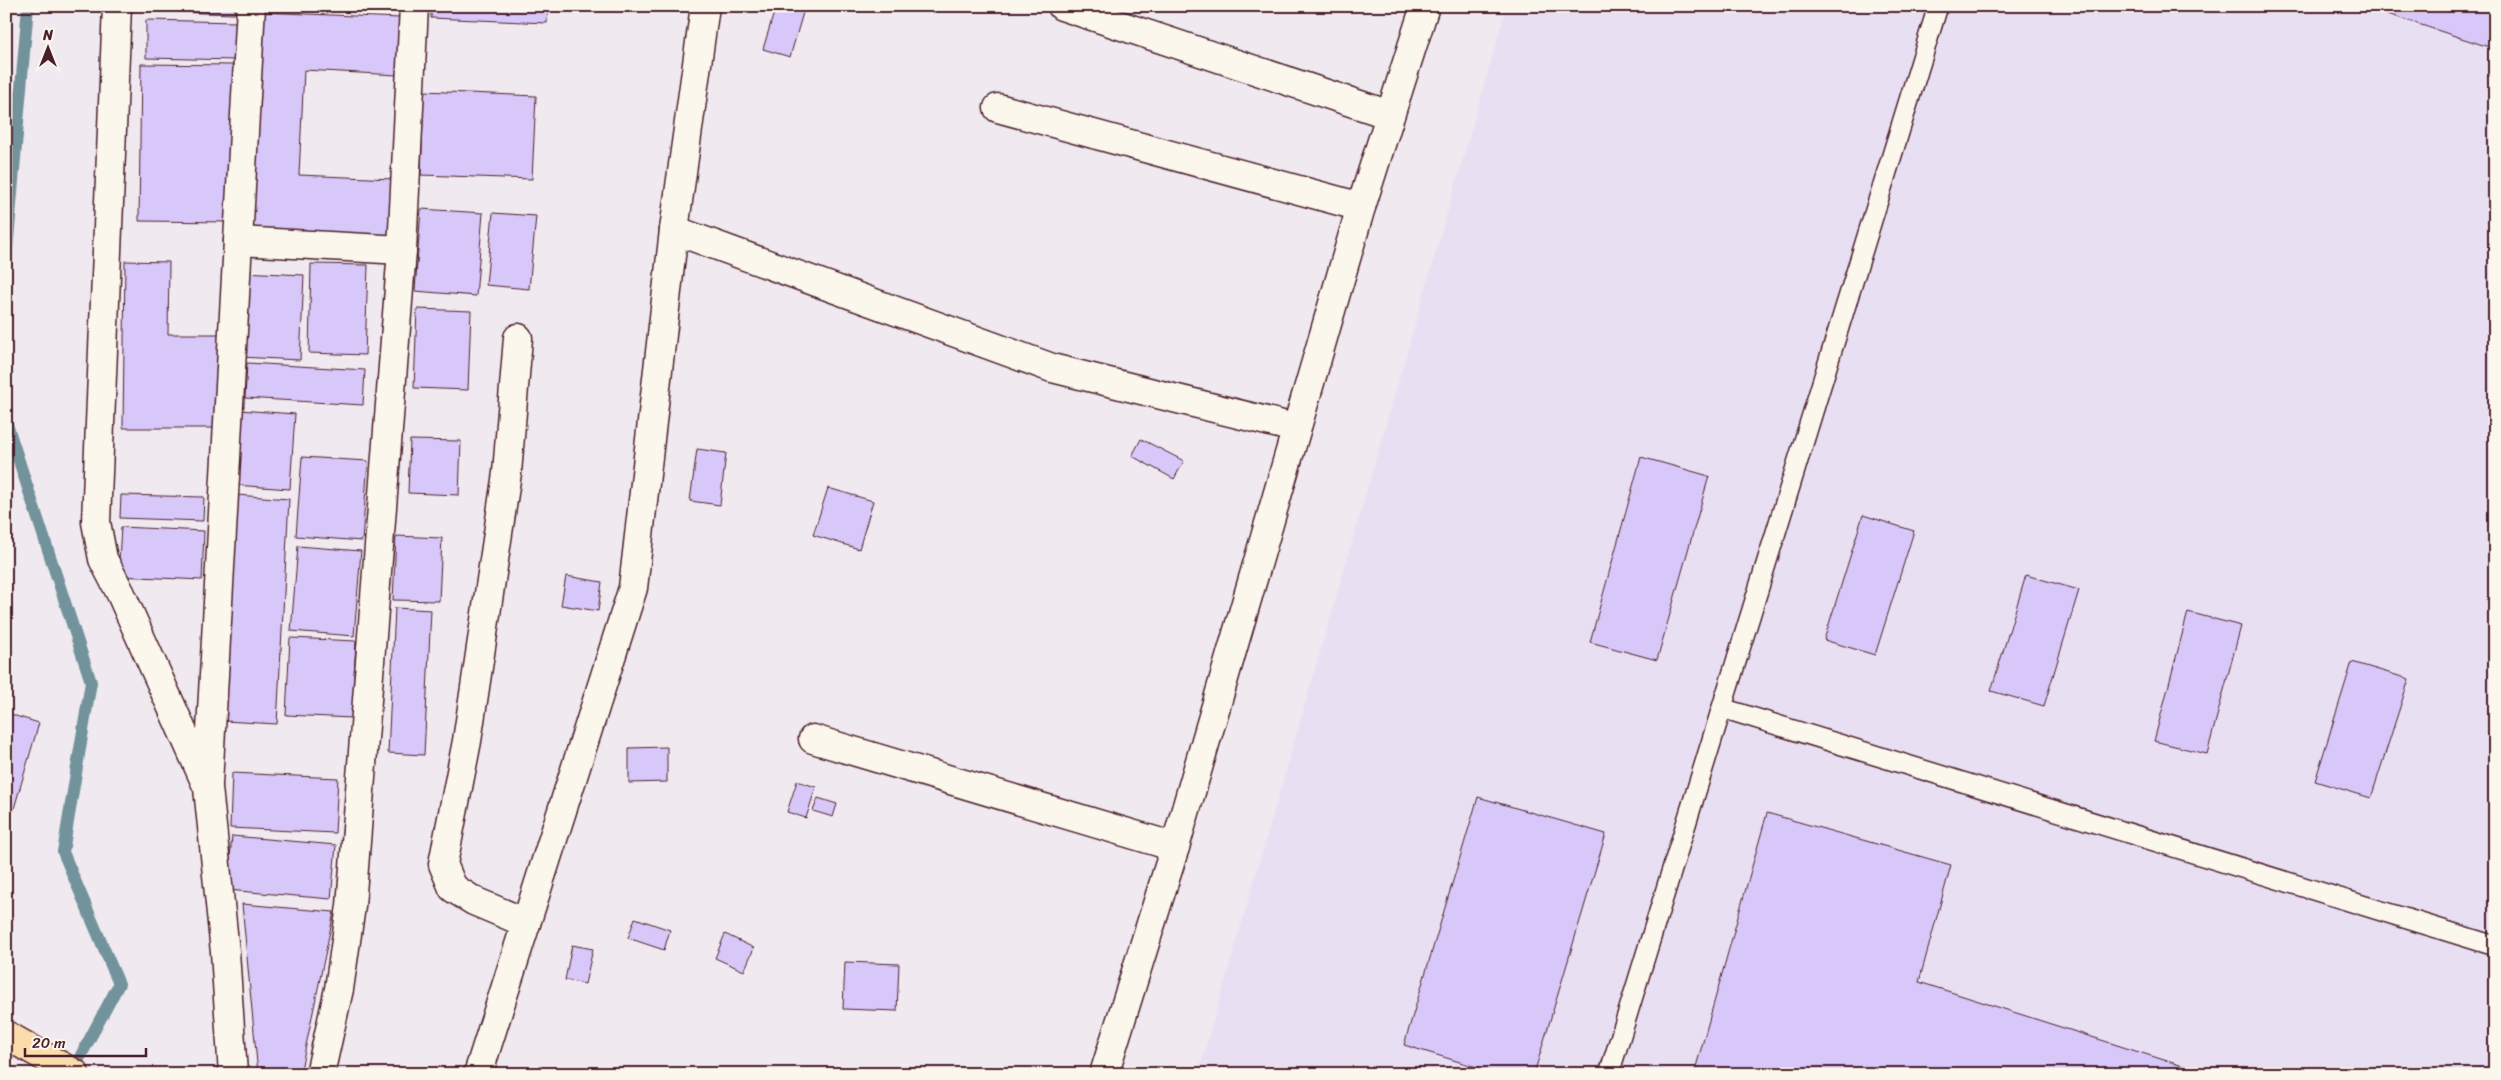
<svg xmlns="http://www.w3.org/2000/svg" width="2501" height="1080" font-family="Sriracha,sans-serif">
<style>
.built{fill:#e9dff3}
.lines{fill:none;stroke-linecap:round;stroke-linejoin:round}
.stream{stroke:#73939c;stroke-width:12}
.building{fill:#d8c8f9;stroke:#4a1f2b}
.service-casing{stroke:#4a1f2b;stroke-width:22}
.minor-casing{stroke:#4a1f2b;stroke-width:31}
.primary-casing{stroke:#4a1f2b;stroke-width:31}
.service{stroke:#fbf7ec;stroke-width:19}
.minor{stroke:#fbf7ec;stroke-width:28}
.primary{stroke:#fbddab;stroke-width:28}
</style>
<rect width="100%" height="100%" fill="#f0e9f0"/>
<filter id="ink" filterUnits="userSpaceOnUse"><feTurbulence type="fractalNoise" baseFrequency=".02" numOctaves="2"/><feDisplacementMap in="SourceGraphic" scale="10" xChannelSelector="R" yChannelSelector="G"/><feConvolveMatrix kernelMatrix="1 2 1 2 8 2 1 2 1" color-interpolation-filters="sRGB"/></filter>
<g filter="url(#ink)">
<polygon class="built" points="1507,6 2495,6 2495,1074 1198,1074"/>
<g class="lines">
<g class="stream">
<polyline points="6,263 28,6"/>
<polyline points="6,421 91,682 63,852 119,984 71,1074"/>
</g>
</g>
<g class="building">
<polygon points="148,6 235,6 234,14 148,11"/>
<polygon points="259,6 326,6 325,9"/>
<polygon points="333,6 396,6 395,11 332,8"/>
<polygon points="431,6 548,6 547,23 431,18"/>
<polygon points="776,6 805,6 790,57 763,49"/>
<polygon points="2363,6 2495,6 2495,49"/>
<polygon points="261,12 400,18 397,75 304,70 299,175 393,179 390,239 251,233"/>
<polygon points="146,20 237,22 236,60 146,58"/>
<polygon points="141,64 233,65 232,222 139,221"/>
<polygon points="424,91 536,96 532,179 421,175"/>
<polygon points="421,209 483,213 476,296 415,291"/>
<polygon points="493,213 536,216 529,289 486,285"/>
<polygon points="125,261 169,262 168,334 225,334 224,428 123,428"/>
<polygon points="311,264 368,265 365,355 309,353"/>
<polygon points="243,272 304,275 300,360 239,357"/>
<polygon points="417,309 471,311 468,390 414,388"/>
<polygon points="247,363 365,370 363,405 245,398"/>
<polygon points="239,410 295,414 290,489 234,485"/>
<polygon points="1141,439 1184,461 1174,479 1132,456"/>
<polygon points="410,440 461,441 459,495 408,493"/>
<polygon points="697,449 726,453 720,505 690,501"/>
<polygon points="302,457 368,461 362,541 296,536"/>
<polygon points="1641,457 1709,476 1657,660 1590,642"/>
<polygon points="828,488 873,501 859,549 813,535"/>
<polygon points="121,495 204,497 203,521 120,518"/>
<polygon points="236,495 289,499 277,724 224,721"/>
<polygon points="1863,515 1914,531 1875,655 1824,640"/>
<polygon points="121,527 204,531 202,580 118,576"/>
<polygon points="396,536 442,538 439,601 393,600"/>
<polygon points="298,546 361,551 354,636 291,631"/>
<polygon points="2026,575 2079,590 2044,706 1991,691"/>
<polygon points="566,576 602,582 598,611 561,605"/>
<polygon points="395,608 431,610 424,755 388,753"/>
<polygon points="2188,612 2241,626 2207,754 2154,741"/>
<polygon points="290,638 356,641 352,718 286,715"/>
<polygon points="2352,662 2409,679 2371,798 2315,781"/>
<polygon points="9,714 39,723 6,836 6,724"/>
<polygon points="667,747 667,782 629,783 629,748"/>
<polygon points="232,773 338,778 335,833 230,828"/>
<polygon points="797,781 816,787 806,818 787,812"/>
<polygon points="1478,797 1606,834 1534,1074 1499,1074 1404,1045"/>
<polygon points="818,798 837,804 833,817 813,811"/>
<polygon points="1767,813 1951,865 1919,982 2208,1074 1694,1074"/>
<polygon points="232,836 336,845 331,899 227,890"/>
<polygon points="242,904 334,912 300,1074 258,1074"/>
<polygon points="635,918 670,930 664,950 628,938"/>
<polygon points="725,934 754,948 744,971 715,958"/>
<polygon points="572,945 593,949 585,984 565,980"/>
<polygon points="845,962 899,964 897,1011 843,1009"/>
</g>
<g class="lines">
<defs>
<g id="service">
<polyline points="1722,708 2495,946"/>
<polyline points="1609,1074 1938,6"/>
</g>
<g id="minor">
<polyline points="117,6 96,522 103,559 121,594 208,788 225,952 233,1074"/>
<polyline points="1062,6 1390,115"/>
<polyline points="998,108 1361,207"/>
<polyline points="674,230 1052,368 1295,428"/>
<polyline points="238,241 402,250"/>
<polyline points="518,338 507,473 467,741 443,864 453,888 474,901 526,923"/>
<polyline points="813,739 1175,847 1104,1074"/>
<polyline points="208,784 251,6"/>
<polyline points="1175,847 1361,207 1425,6"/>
<polyline points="320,1074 339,989 351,906 402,250 414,6"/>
<polyline points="478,1074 633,588 674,230 705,6"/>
</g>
<polyline id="primary" points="6,1035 75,1074"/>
</defs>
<use href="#service" class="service-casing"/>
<use href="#minor" class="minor-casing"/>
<use href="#primary" class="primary-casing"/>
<use href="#service" class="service"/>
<use href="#minor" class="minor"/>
<use href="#primary" class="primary"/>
</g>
</g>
<rect width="2501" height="1080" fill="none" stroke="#fbf7ec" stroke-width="25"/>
<rect x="12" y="12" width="2476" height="1055" fill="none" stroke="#4a1f2b" stroke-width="2" filter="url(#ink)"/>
<g transform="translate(48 48)" stroke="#fbf7ec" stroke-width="4" paint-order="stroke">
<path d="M0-4L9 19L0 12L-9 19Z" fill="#4a1f2b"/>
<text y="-8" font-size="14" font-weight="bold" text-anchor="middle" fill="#4a1f2b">N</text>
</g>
<path d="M25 1048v8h121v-8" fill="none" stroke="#4a1f2b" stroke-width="2.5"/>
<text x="32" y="1048" font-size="15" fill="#4a1f2b" stroke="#fbf7ec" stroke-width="4" paint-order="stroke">20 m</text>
</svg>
